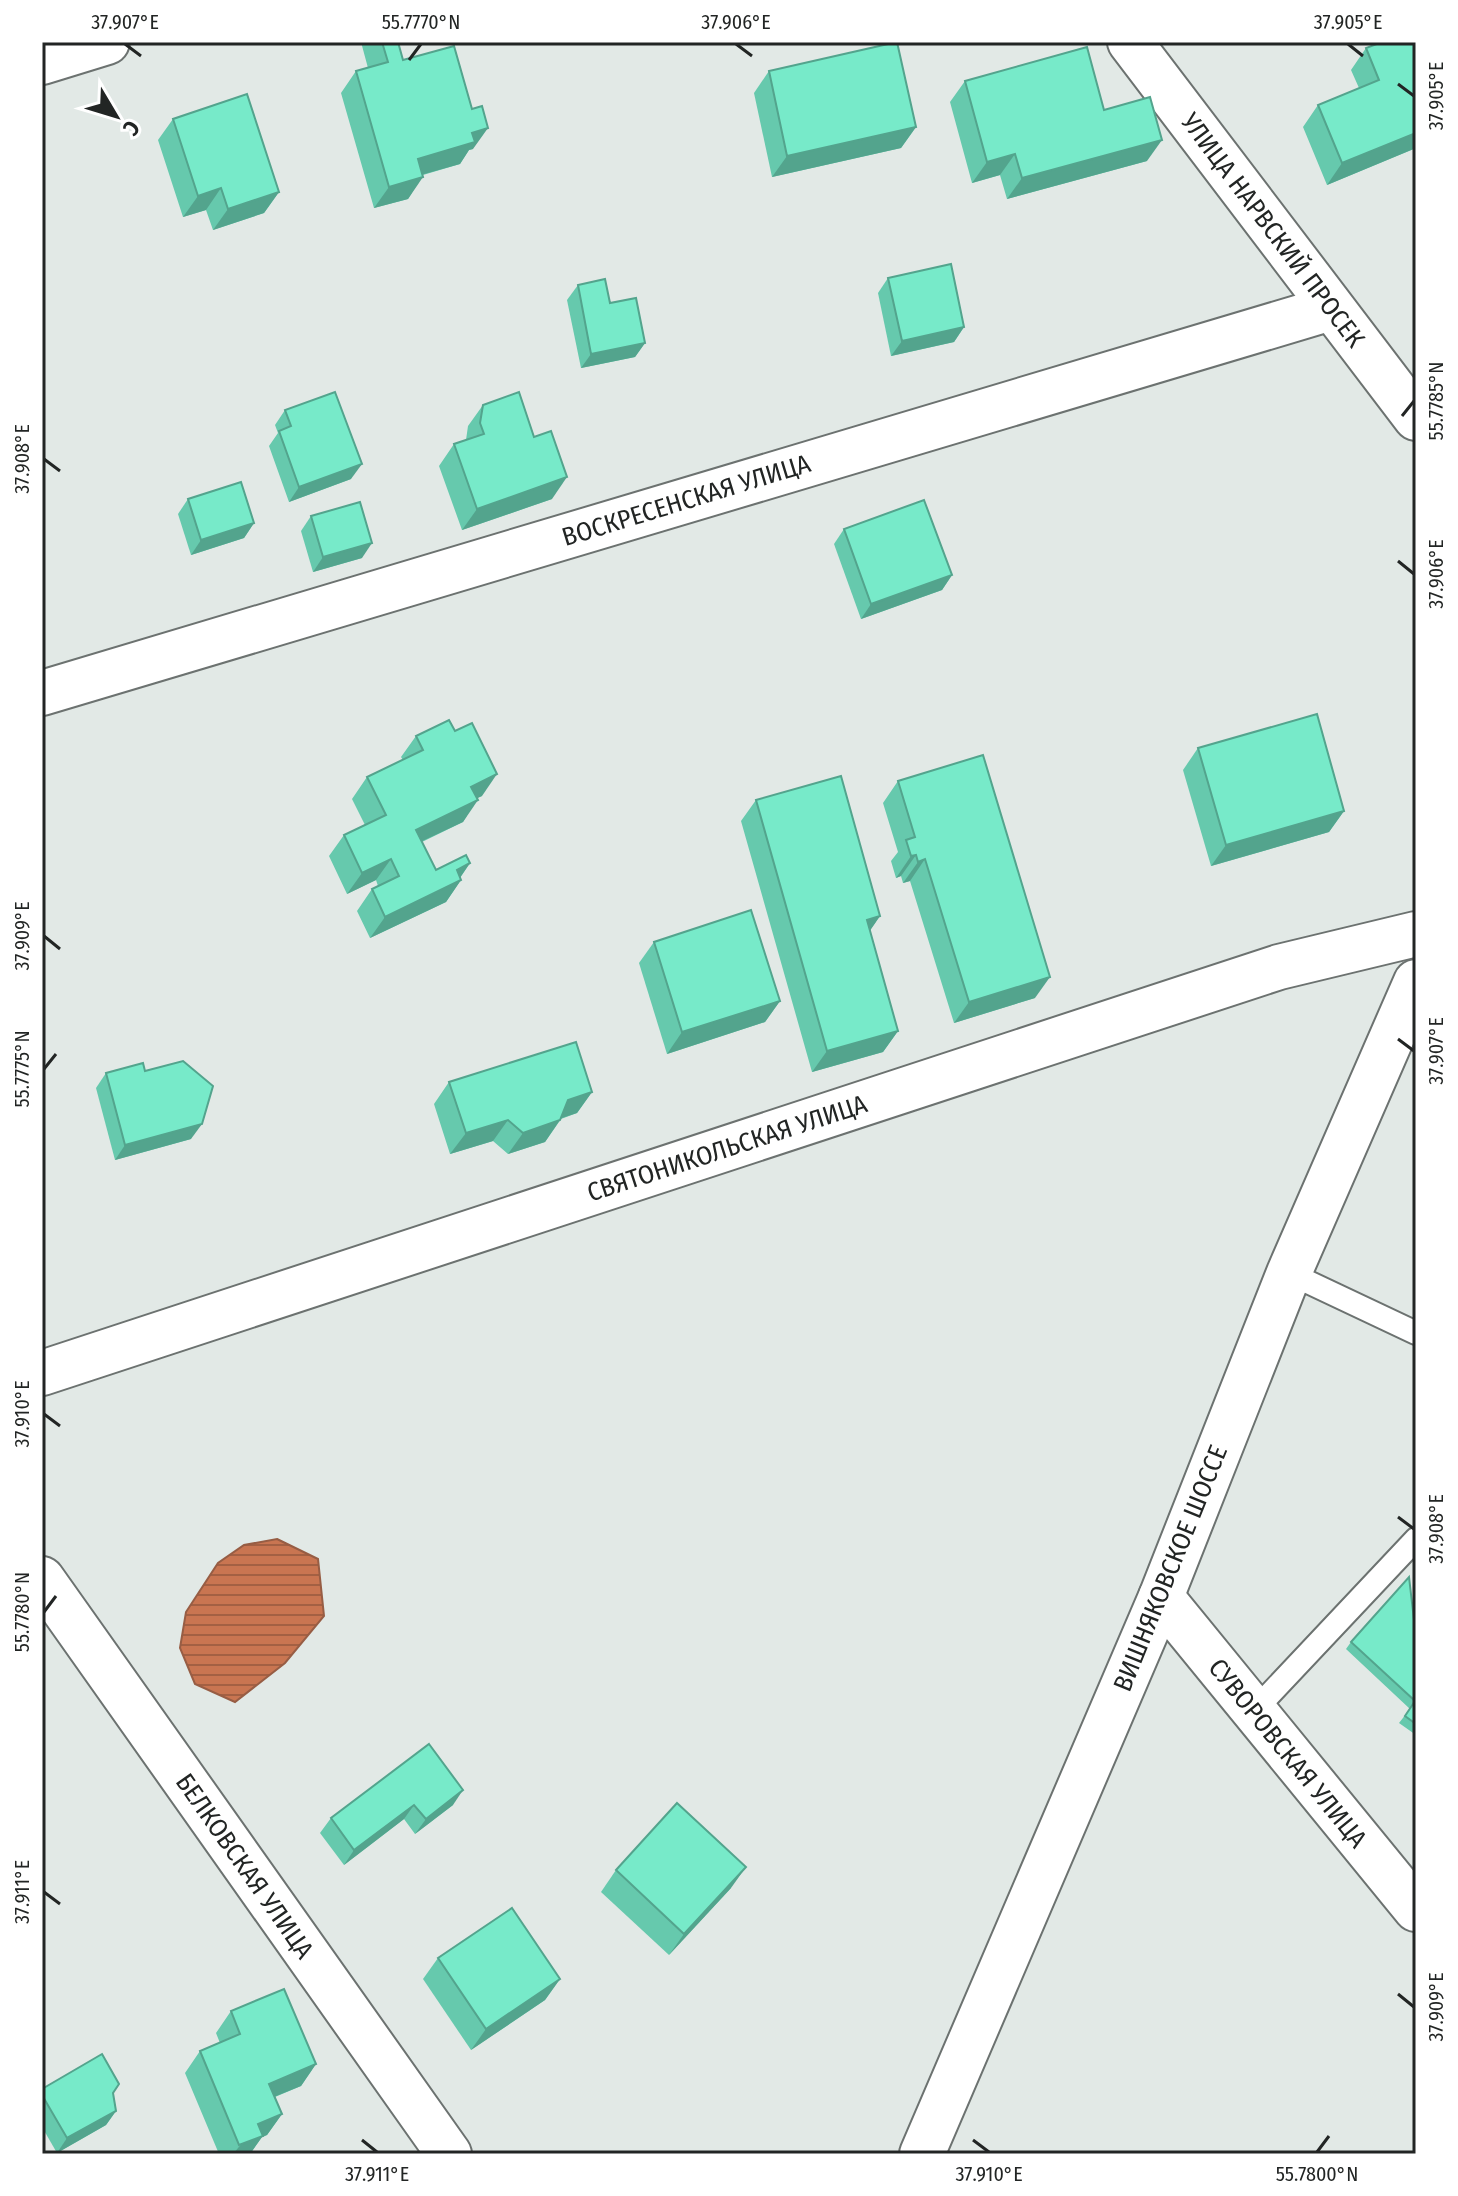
<svg xmlns="http://www.w3.org/2000/svg" width="1458" height="2196" font-family="'Fira Sans Condensed',sans-serif">
<style>
.water{fill:url(#water-rules);stroke:#975d44;stroke-width:2}
.lines{fill:none;stroke-linecap:round;stroke-linejoin:round}
.lane-casing{stroke:#6c7270;stroke-width:26}
.street-casing{stroke:#6c7270;stroke-width:48}
.secondary-casing{stroke:#6c7270;stroke-width:48}
.lane{stroke:#fff;stroke-width:22}
.street{stroke:#fff;stroke-width:44}
.secondary{stroke:#fff;stroke-width:44}
.wall{fill:#66c9ad}
.shaded-wall{fill:#53a48d}
.building{fill:#77eac9;stroke:#53a48d;stroke-width:2}
.ticks{fill:none;stroke:#222524;stroke-width:3}
.labels{text-anchor:middle;stroke-width:7;stroke-linejoin:round;paint-order:stroke}
.street-label{font-size:26px;fill:#222524;stroke:#fff}
.neatline{fill:none;stroke:#222524;stroke-width:3}
.ticks-label{font-size:20px;text-anchor:middle;fill:#222524}
</style>
<defs>
<pattern id="water-rules" width="6" height="5" patternUnits="userSpaceOnUse" patternTransform="scale(2)"><rect width="6" height="5" fill="#c97551"/><path d="M0 2.5h6" fill="none" stroke="#a36043"/></pattern>
</defs>
<rect width="100%" height="100%" fill="#e2e9e6"/>
<polygon class="water" points="277,1539 318,1559 324,1616 285,1663 235,1702 195,1684 180,1648 186,1612 218,1563 244,1545"/>
<g class="lines">
<defs>
<g id="lane">
<polyline points="1289,1273 1416,1333"/>
<polyline points="1254,1711 1416,1539"/>
</g>
<g id="street">
<polyline points="1130,42 1416,418"/>
<polyline points="42,62 107,42"/>
<polyline points="42,693 1331,308"/>
<polyline points="42,1373 1279,967 1416,934"/>
<polyline points="42,1579 449,2154"/>
<polyline points="1161,1597 1416,1909"/>
</g>
<polyline id="secondary" points="922,2154 1161,1597 1289,1273 1416,982"/>
</defs>
<use href="#lane" class="lane-casing"/>
<use href="#street" class="street-casing"/>
<use href="#secondary" class="secondary-casing"/>
<use href="#lane" class="lane"/>
<use href="#street" class="street"/>
<use href="#secondary" class="secondary"/>
</g>
<g class="wall">
<polygon points="361,42 398,42 403,60 473,149 469,150 460,164 423,175 408,199 374,208 341,93 356,71 368,68"/>
<polygon points="1366,48 1416,148 1327,185 1303,127 1318,105 1359,88 1351,70"/>
<polygon points="769,71 916,127 901,148 772,177 754,93"/>
<polygon points="965,81 1104,110 1147,161 1007,199 1000,175 972,183 950,102"/>
<polygon points="173,119 279,192 264,213 213,230 206,210 183,217 158,140"/>
<polygon points="888,278 964,327 954,342 891,356 878,293"/>
<polygon points="578,285 610,303 645,343 635,357 581,368 567,300"/>
<polygon points="483,405 534,437 552,499 462,530 439,466 454,444 466,440 468,426"/>
<polygon points="285,410 351,479 289,502 269,446 278,433 275,425"/>
<polygon points="188,499 254,523 244,538 191,555 178,514"/>
<polygon points="311,516 362,558 313,572 301,531"/>
<polygon points="844,529 952,575 942,590 861,619 834,544"/>
<polygon points="416,736 482,796 477,798 463,822 422,842 436,870 470,863 460,878 461,880 446,902 370,938 357,911 372,889 378,886 376,880 347,894 329,856 344,835 365,825 352,799 367,777 403,760 401,757"/>
<polygon points="1198,748 1344,811 1329,832 1211,866 1183,770"/>
<polygon points="898,781 1035,998 954,1023 910,881 903,883 901,876 896,878 891,861 898,852 883,803"/>
<polygon points="756,800 880,916 870,930 898,1031 883,1052 812,1072 741,821"/>
<polygon points="654,942 780,1001 765,1022 667,1054 639,963"/>
<polygon points="145,1071 191,1139 115,1160 96,1088 106,1073"/>
<polygon points="449,1082 592,1092 577,1113 561,1119 545,1142 508,1154 493,1141 450,1154 434,1104"/>
<polygon points="1416,1637 1416,1735 1399,1723 1410,1709 1346,1649 1351,1642"/>
<polygon points="429,1744 453,1805 415,1834 404,1819 344,1865 320,1833 331,1818"/>
<polygon points="616,1870 731,1888 669,1955 601,1892"/>
<polygon points="438,1958 560,1979 545,2000 471,2050 423,1979"/>
<polygon points="231,2011 316,2064 301,2086 275,2097 282,2114 267,2135 262,2137 250,2154 219,2154 185,2073 200,2051 220,2043 216,2033"/>
<polygon points="42,2089 113,2094 116,2111 106,2125 57,2153 42,2127"/>
</g>
<g class="shaded-wall">
<polygon points="916,127 901,148 772,177 787,156"/>
<polygon points="488,128 473,149 469,150 460,164 403,180 418,159 472,133"/>
<polygon points="1416,133 1416,148 1327,185 1342,163"/>
<polygon points="1162,140 1147,161 1007,199 1022,178"/>
<polygon points="1015,154 1000,175 972,183 987,162"/>
<polygon points="423,177 408,199 374,208 389,187"/>
<polygon points="221,188 206,210 183,217 198,196"/>
<polygon points="279,192 264,213 213,230 228,209"/>
<polygon points="964,327 954,342 891,356 902,341"/>
<polygon points="645,343 635,357 581,368 591,354"/>
<polygon points="362,464 351,479 289,502 299,487"/>
<polygon points="567,477 552,499 462,530 477,509"/>
<polygon points="254,523 244,538 191,555 201,540"/>
<polygon points="372,543 362,558 313,572 323,557"/>
<polygon points="952,575 942,590 861,619 871,604"/>
<polygon points="497,774 482,796 456,808 471,787"/>
<polygon points="478,800 463,822 401,851 416,830"/>
<polygon points="1344,811 1329,832 1211,866 1226,845"/>
<polygon points="916,855 901,876 896,878 911,856"/>
<polygon points="391,859 376,880 347,894 362,873"/>
<polygon points="925,859 910,881 903,883 918,862"/>
<polygon points="470,863 457,882 461,880 446,902 370,938 385,917 457,870"/>
<polygon points="880,916 865,938 867,920"/>
<polygon points="1050,977 1035,998 954,1023 969,1002"/>
<polygon points="780,1001 765,1022 667,1054 682,1032"/>
<polygon points="898,1031 883,1052 812,1072 827,1051"/>
<polygon points="592,1092 577,1113 553,1121 568,1100"/>
<polygon points="508,1120 493,1141 450,1154 466,1133"/>
<polygon points="560,1120 545,1142 508,1154 523,1133"/>
<polygon points="202,1124 191,1139 115,1160 125,1145"/>
<polygon points="463,1790 453,1805 415,1834 426,1819"/>
<polygon points="414,1805 404,1819 344,1865 354,1850"/>
<polygon points="746,1867 731,1888 669,1955 684,1934"/>
<polygon points="560,1979 545,2000 471,2050 486,2029"/>
<polygon points="316,2064 301,2086 254,2105 269,2084"/>
<polygon points="116,2111 106,2125 57,2153 67,2138"/>
<polygon points="282,2114 267,2135 262,2137 250,2154 233,2154 258,2124"/>
</g>
<g class="building">
<polygon points="382,42 398,42 403,60 454,46 472,109 482,106 488,128 472,133 475,142 418,159 423,177 389,187 356,71 388,62"/>
<polygon points="897,42 916,127 787,156 769,71"/>
<polygon points="1382,42 1416,42 1416,133 1342,163 1318,105 1379,80 1366,48"/>
<polygon points="1087,47 1104,110 1150,97 1162,140 1022,178 1015,154 987,162 965,81"/>
<polygon points="247,94 279,192 228,209 221,188 198,196 173,119"/>
<polygon points="951,264 964,327 902,341 888,278"/>
<polygon points="605,279 610,303 636,298 645,343 591,354 578,285"/>
<polygon points="335,392 362,464 299,487 279,431 291,426 285,410"/>
<polygon points="519,392 534,437 551,431 567,477 477,509 454,444 484,434 480,423 483,405"/>
<polygon points="241,482 254,523 201,540 188,499"/>
<polygon points="924,500 952,575 871,604 844,529"/>
<polygon points="360,502 372,543 323,557 311,516"/>
<polygon points="1317,714 1344,811 1226,845 1198,748"/>
<polygon points="449,720 455,731 472,723 497,774 471,787 478,800 416,830 436,870 466,855 470,863 457,870 461,880 385,917 372,889 399,876 391,859 362,873 344,835 386,815 367,777 423,750 416,736"/>
<polygon points="983,755 1050,977 969,1002 925,859 918,862 916,855 911,856 906,840 915,837 898,781"/>
<polygon points="841,776 880,916 867,920 898,1031 827,1051 756,800"/>
<polygon points="751,910 780,1001 682,1032 654,942"/>
<polygon points="576,1042 592,1092 568,1100 560,1120 523,1133 508,1120 466,1133 449,1082"/>
<polygon points="183,1061 213,1086 202,1124 125,1145 106,1073 143,1063 145,1071"/>
<polygon points="1409,1577 1416,1637 1416,1724 1405,1716 1415,1701 1351,1642"/>
<polygon points="429,1744 463,1790 426,1819 414,1805 354,1850 331,1818"/>
<polygon points="677,1803 746,1867 684,1934 616,1870"/>
<polygon points="512,1908 560,1979 486,2029 438,1958"/>
<polygon points="284,1989 316,2064 269,2084 282,2114 258,2124 263,2136 239,2145 200,2051 240,2034 231,2011"/>
<polygon points="102,2054 119,2084 113,2093 116,2111 67,2138 42,2095 42,2089"/>
</g>
<path class="ticks" d="M125 44 141 56M736 44 752 56M1348 44 1363 56M409 60 421 44M1398 84 1414 96M1402 416 1414 401M44 459 60 471M1398 561 1414 574M44 936 60 949M1398 1039 1414 1051M44 1069 56 1054M44 1414 60 1426M1398 1517 1414 1529M44 1612 56 1596M44 1892 60 1904M1398 1994 1414 2007M362 2140 377 2152M973 2140 989 2152M1317 2152 1329 2136"/>
<g class="labels">
<g class="street-label">
<text transform="translate(1273 230) rotate(53)" y="9">УЛИЦА НАРВСКИЙ ПРОСЕК</text>
<text transform="translate(686 500) rotate(-17)" y="9">ВОСКРЕСЕНСКАЯ УЛИЦА</text>
<text transform="translate(727 1148) rotate(-18)" y="9">СВЯТОНИКОЛЬСКАЯ УЛИЦА</text>
<text transform="translate(1170 1568) rotate(-68)" y="9">ВИШНЯКОВСКОЕ ШОССЕ</text>
<text transform="translate(1288 1753) rotate(51)" y="9">СУВОРОВСКАЯ УЛИЦА</text>
<text transform="translate(245 1866) rotate(55)" y="9">БЕЛКОВСКАЯ УЛИЦА</text>
</g>
</g>
<rect width="1458" height="2196" fill="none" stroke="#ffffff" stroke-width="88"/>
<g transform="translate(116 116) rotate(128)" stroke="#ffffff" stroke-width="6" paint-order="stroke">
<path d="M0-6L14 30L0 20L-14 30Z" fill="#222524"/>
<text y="-12" font-size="22" font-weight="bold" text-anchor="middle" fill="#222524">С</text>
</g>
<rect x="44" y="44" width="1370" height="2108" class="neatline"/>
<g class="ticks-label">
<text x="125" y="29">37.907°E</text>
<text x="421" y="29">55.7770°N</text>
<text x="736" y="29">37.906°E</text>
<text x="1348" y="29">37.905°E</text>
<text transform="translate(1436 96) rotate(-90)" y="7">37.905°E</text>
<text transform="translate(1436 401) rotate(-90)" y="7">55.7785°N</text>
<text transform="translate(22 459) rotate(-90)" y="7">37.908°E</text>
<text transform="translate(1436 574) rotate(-90)" y="7">37.906°E</text>
<text transform="translate(22 936) rotate(-90)" y="7">37.909°E</text>
<text transform="translate(1436 1051) rotate(-90)" y="7">37.907°E</text>
<text transform="translate(22 1069) rotate(-90)" y="7">55.7775°N</text>
<text transform="translate(22 1414) rotate(-90)" y="7">37.910°E</text>
<text transform="translate(1436 1529) rotate(-90)" y="7">37.908°E</text>
<text transform="translate(22 1612) rotate(-90)" y="7">55.7780°N</text>
<text transform="translate(22 1892) rotate(-90)" y="7">37.911°E</text>
<text transform="translate(1436 2007) rotate(-90)" y="7">37.909°E</text>
<text x="377" y="2181">37.911°E</text>
<text x="989" y="2181">37.910°E</text>
<text x="1317" y="2181">55.7800°N</text>
</g>
</svg>
